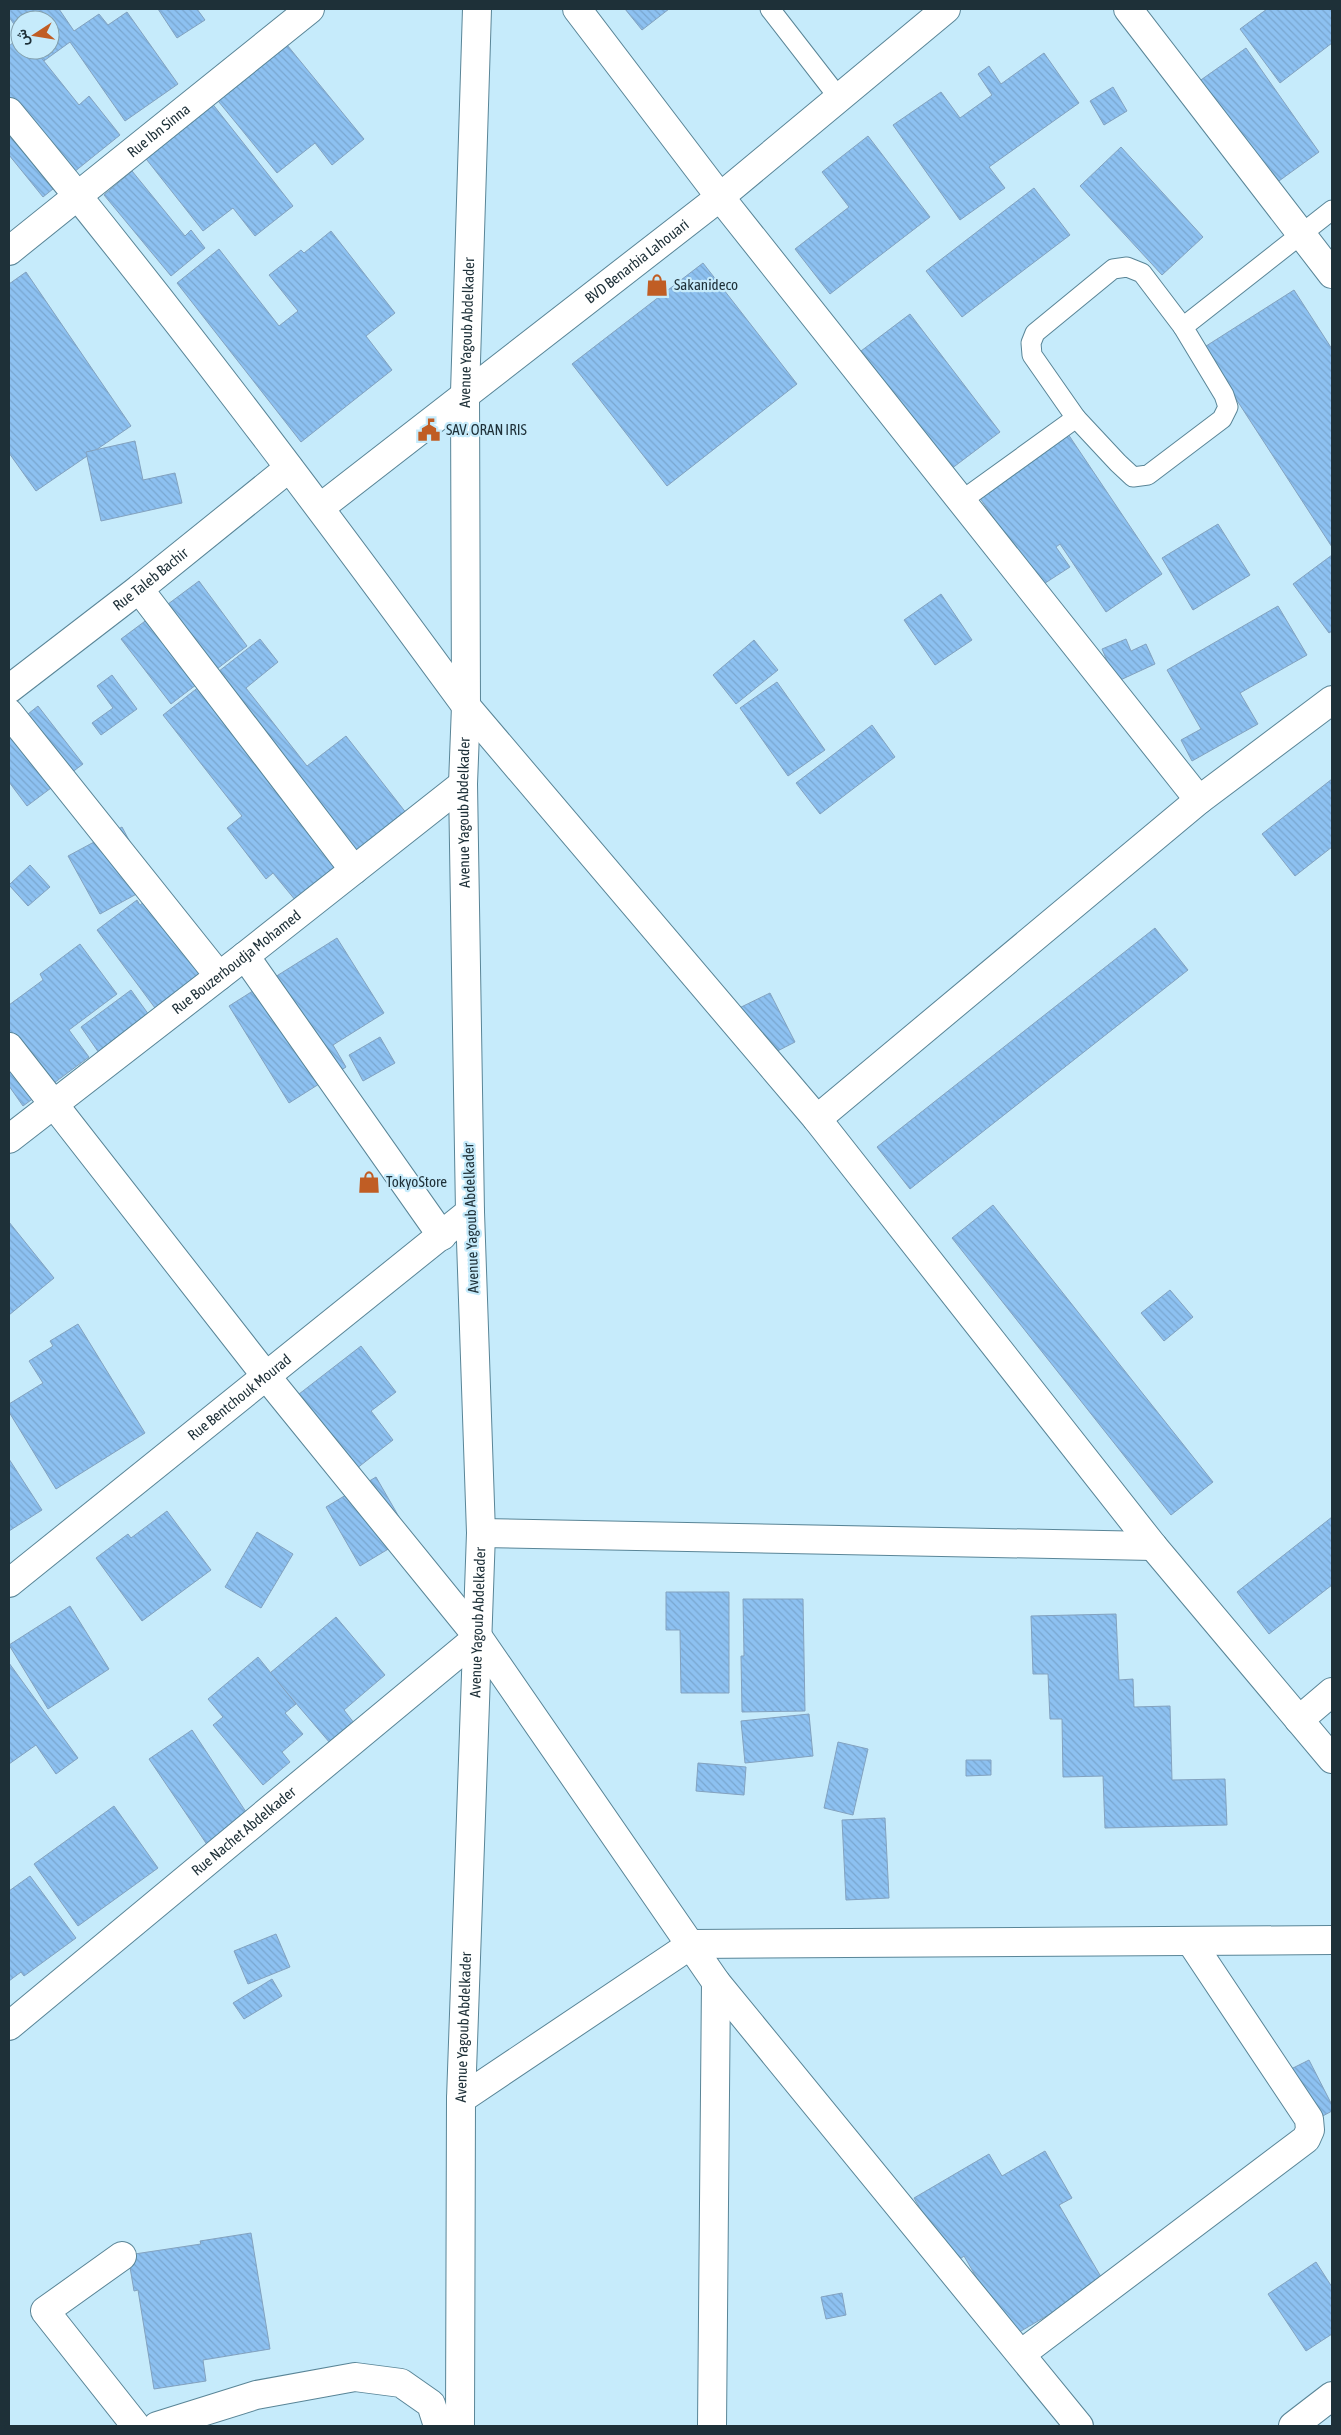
<svg xmlns="http://www.w3.org/2000/svg" width="1341" height="2435" font-family="'Asap Condensed',Vazirmatn,sans-serif">
<style>
.building{fill:url(#building-back-hatch);stroke:#83a2bf}
.lines{fill:none;stroke-linecap:round;stroke-linejoin:round}
.service-casing{stroke:#598597;stroke-width:21}
.minor-casing{stroke:#598597;stroke-width:30}
.tertiary-casing{stroke:#598597;stroke-width:30}
.service{stroke:#fff;stroke-width:19}
.minor{stroke:#fff;stroke-width:28}
.tertiary{stroke:#fff;stroke-width:28}
.labels{text-anchor:middle;stroke-width:4.5;stroke-linejoin:round;paint-order:stroke}
.street-label{font-size:15px;fill:#1e3038;stroke:#c6ebfb}
.poi-label{font-size:15px;fill:#1e3038;stroke:#c6ebfb;text-anchor:start}
</style>
<defs>
<pattern id="building-back-hatch" width="6" height="6" patternUnits="userSpaceOnUse" patternTransform="scale(1.25)"><rect width="6" height="6" fill="#8dc1f1"/><path d="M-1 5l2 2M0 0l6 6M5-1l2 2" fill="none" stroke="#79a6cf"/></pattern>
</defs>
<rect width="100%" height="100%" fill="#c6ebfb"/>
<g class="building">
<polygon points="9,9 59,9 74,31 99,14 108,25 127,12 178,84 125,121 70,42 41,63 32,50 50,50 50,20 20,20 20,33 9,17"/>
<polygon points="158,9 197,9 205,20 177,38"/>
<polygon points="625,9 669,9 642,30"/>
<polygon points="1267,9 1332,9 1332,43 1280,83 1240,29"/>
<polygon points="20,37 20,50 35,50 79,105 89,96 120,135 43,197 9,155 9,46"/>
<polygon points="283,40 364,139 332,165 315,143 277,173 214,96"/>
<polygon points="1246,48 1319,152 1272,186 1198,82"/>
<polygon points="1044,53 1079,103 989,167 1005,188 960,220 893,125 941,92 960,118 992,95 978,74 989,66 1001,84"/>
<polygon points="1113,87 1127,111 1104,125 1090,101"/>
<polygon points="211,102 293,206 255,236 233,208 203,231 143,155"/>
<polygon points="868,136 930,217 830,294 795,249 849,207 822,172"/>
<polygon points="1121,147 1203,237 1162,275 1080,186"/>
<polygon points="132,171 185,236 191,230 205,248 171,276 104,195"/>
<polygon points="1034,188 1070,235 962,317 926,271"/>
<polygon points="331,231 395,313 366,336 392,370 301,442 177,283 219,249 279,326 298,311 269,275 301,250 304,253"/>
<polygon points="703,263 797,384 667,486 572,364"/>
<polygon points="26,272 131,426 36,491 9,453 9,284"/>
<polygon points="1294,290 1332,349 1332,547 1203,348"/>
<polygon points="910,314 1000,432 951,469 861,351"/>
<polygon points="1068,434 1162,574 1106,612 1060,544 1056,547 1070,567 1039,587 978,495"/>
<polygon points="135,441 143,480 175,473 182,503 101,521 86,452"/>
<polygon points="1218,524 1250,575 1193,610 1162,558"/>
<polygon points="1332,555 1332,631 1329,633 1293,584"/>
<polygon points="199,581 247,646 171,704 121,639"/>
<polygon points="941,594 972,640 935,665 904,620"/>
<polygon points="1278,606 1307,655 1240,693 1258,724 1192,761 1181,740 1201,729 1167,670"/>
<polygon points="260,639 278,662 246,688 307,766 346,736 407,814 296,901 273,873 266,879 227,828 242,816 163,715"/>
<polygon points="1126,639 1131,651 1146,644 1155,664 1116,682 1102,649"/>
<polygon points="754,640 778,670 736,704 713,675"/>
<polygon points="112,675 137,709 101,735 92,723 113,708 97,686"/>
<polygon points="777,682 825,750 788,776 740,708"/>
<polygon points="38,706 83,764 27,806 9,782 9,729"/>
<polygon points="872,725 895,757 820,814 796,783"/>
<polygon points="1332,779 1332,847 1295,876 1262,834"/>
<polygon points="122,827 153,885 100,914 68,856"/>
<polygon points="30,865 50,887 28,906 9,885"/>
<polygon points="161,889 215,963 155,1008 97,930 137,900 140,905"/>
<polygon points="1155,928 1188,970 910,1189 877,1147"/>
<polygon points="337,938 384,1013 333,1045 346,1067 289,1103 229,1006"/>
<polygon points="80,944 117,994 69,1030 89,1057 23,1106 9,1086 9,1005 43,980 40,974"/>
<polygon points="131,990 149,1015 99,1053 81,1027"/>
<polygon points="770,993 795,1042 758,1061 733,1011"/>
<polygon points="380,1037 395,1063 363,1081 349,1055"/>
<polygon points="993,1205 1213,1482 1171,1515 952,1238"/>
<polygon points="9,1222 54,1278 9,1315"/>
<polygon points="1170,1290 1193,1317 1164,1341 1141,1313"/>
<polygon points="78,1324 145,1433 56,1489 9,1412 9,1404 43,1383 29,1361 53,1346 50,1341"/>
<polygon points="361,1346 396,1392 371,1411 393,1440 347,1476 290,1401"/>
<polygon points="9,1459 42,1510 9,1531"/>
<polygon points="376,1477 410,1536 360,1566 326,1507"/>
<polygon points="167,1511 211,1570 142,1621 96,1558 128,1534 131,1538"/>
<polygon points="1332,1517 1332,1585 1269,1634 1237,1592"/>
<polygon points="257,1532 293,1554 261,1608 225,1587"/>
<polygon points="666,1592 729,1592 729,1693 681,1693 680,1630 666,1630"/>
<polygon points="743,1599 803,1599 805,1711 742,1712 741,1656 744,1656"/>
<polygon points="70,1606 109,1669 48,1709 9,1645"/>
<polygon points="1116,1614 1119,1680 1133,1679 1134,1707 1170,1706 1172,1780 1225,1779 1227,1825 1105,1828 1103,1776 1063,1777 1062,1719 1050,1719 1048,1674 1033,1674 1031,1616"/>
<polygon points="336,1617 385,1675 344,1710 354,1723 330,1743 270,1673"/>
<polygon points="258,1657 296,1704 285,1713 303,1734 282,1752 290,1762 263,1785 213,1725 223,1717 208,1699"/>
<polygon points="9,1663 78,1758 56,1774 36,1745 9,1764"/>
<polygon points="809,1714 813,1756 745,1763 741,1721"/>
<polygon points="192,1730 252,1821 210,1849 149,1759"/>
<polygon points="838,1742 868,1749 853,1815 824,1808"/>
<polygon points="966,1760 991,1760 991,1775 966,1776"/>
<polygon points="698,1763 746,1767 744,1795 696,1791"/>
<polygon points="114,1806 158,1868 78,1926 34,1864"/>
<polygon points="885,1818 889,1898 846,1900 842,1820"/>
<polygon points="30,1876 76,1938 24,1976 21,1972 9,1981 9,1891"/>
<polygon points="276,1934 290,1967 248,1984 234,1951"/>
<polygon points="272,1979 282,1996 244,2019 233,2003"/>
<polygon points="1309,2060 1332,2105 1332,2111 1304,2126 1277,2076"/>
<polygon points="1045,2151 1072,2198 1059,2205 1104,2282 1011,2337 964,2256 953,2264 914,2198 989,2154 1002,2176"/>
<polygon points="251,2233 270,2349 203,2360 206,2381 154,2389 138,2290 134,2291 128,2255 201,2244 200,2241"/>
<polygon points="1316,2262 1332,2287 1332,2334 1306,2351 1268,2294"/>
<polygon points="842,2293 846,2315 826,2319 821,2297"/>
</g>
<g class="lines">
<defs>
<g id="service">
<polyline points="770,9 839,98"/>
<polyline points="1076,418 1032,355 1031,343 1035,333 1113,269 1127,267 1142,273 1183,327"/>
<polyline points="961,501 1076,418 1118,463 1133,477 1148,475 1222,419 1228,407 1224,395 1183,327 1332,210"/>
</g>
<g id="minor">
<polyline points="577,9 720,197 1199,800"/>
<polyline points="1128,9 1332,274"/>
<path d="M9 112C168 304 319 505 466 706"/>
<path id="s1" d="M9 251 310 9"/>
<path id="s2" d="M321 507 720 197 946 9"/>
<polyline points="139,589 354,870"/>
<path id="s3" d="M9 689 139 589 289 468"/>
<polyline points="9,713 219,976"/>
<polyline points="245,956 442,1236"/>
<polyline points="9,1047 266,1376 478,1637 716,1982 1079,2426"/>
<path id="s4" d="M9 1139 245 956 463 784"/>
<polyline points="481,1533 1153,1546"/>
<path id="s5" d="M9 1583 470 1212"/>
<path id="s6" d="M9 2026 478 1637"/>
<polyline points="461,2099 692,1944 1332,1940"/>
<polyline points="122,2256 45,2311 136,2426"/>
<polyline points="1021,2354 1306,2139 1310,2130 1309,2119 1191,1942"/>
<polyline points="157,2426 256,2395 355,2377 401,2383 431,2404 438,2426"/>
<polyline points="712,2426 716,1982"/>
</g>
<g id="tertiary">
<polyline points="466,706 817,1119 1153,1546 1332,1759"/>
<polyline points="817,1119 1199,800 1332,700"/>
<polyline points="1299,1720 1332,1692"/>
<path id="s7" d="M460 2426 461 2099 481 1533 470 1212 463 784 466 706 465 393 477 9"/>
<polyline points="1293,2426 1332,2396"/>
</g>
</defs>
<use href="#service" class="service-casing"/>
<use href="#minor" class="minor-casing"/>
<use href="#tertiary" class="tertiary-casing"/>
<use href="#service" class="service"/>
<use href="#minor" class="minor"/>
<use href="#tertiary" class="tertiary"/>
</g>
<defs>
<symbol id="shop-bare" viewBox="-9 -9 18 18"><path d="M-5-2.5h2.3a2.7 3.5 0 0 1 5.4 0H5L5.5 6h-11ZM-1.5-2.5h3a1.5 2.3 0 0 0-3 0Z" fill="#c05d24" stroke="#c6ebfb" stroke-width="2.5" paint-order="stroke"/></symbol>
<symbol id="civic-bare" viewBox="-9 -9 18 18"><path d="M-.6-6.5H3V-4.5H.6V-3L4-1V1h2V6H-6V1h2V-1L-.6-3ZM-1.2 2.5V6h2.4V2.5Z" fill="#c05d24" stroke="#c6ebfb" stroke-width="2.5" paint-order="stroke"/></symbol>
</defs>
<g fill-rule="evenodd">
<use href="#shop-bare" x="641" y="269" width="32" height="32"/>
<use href="#civic-bare" x="413" y="414" width="32" height="32"/>
<use href="#shop-bare" x="353" y="1166" width="32" height="32"/>
</g>
<g class="labels">
<g class="street-label">
<text dy="5" stroke="none"><textPath href="#s1" startOffset="192">Rue Ibn Sinna</textPath></text>
<text dy="5" stroke="none"><textPath href="#s2" startOffset="400">BVD Benarbia Lahouari</textPath></text>
<text dy="5" stroke="none"><textPath href="#s7" startOffset="2094">Avenue Yagoub Abdelkader</textPath></text>
<text dy="5" stroke="none"><textPath href="#s3" startOffset="179">Rue Taleb Bachir</textPath></text>
<text dy="5" stroke="none"><textPath href="#s7" startOffset="1614">Avenue Yagoub Abdelkader</textPath></text>
<text dy="5" stroke="none"><textPath href="#s4" startOffset="288">Rue Bouzerboudja Mohamed</textPath></text>
<text transform="translate(471 1218) rotate(-92)" y="5">Avenue Yagoub Abdelkader</text>
<text dy="5" stroke="none"><textPath href="#s5" startOffset="296">Rue Bentchouk Mourad</textPath></text>
<text dy="5" stroke="none"><textPath href="#s7" startOffset="804">Avenue Yagoub Abdelkader</textPath></text>
<text dy="5" stroke="none"><textPath href="#s6" startOffset="305">Rue Nachet Abdelkader</textPath></text>
<text dy="5" stroke="none"><textPath href="#s7" startOffset="399">Avenue Yagoub Abdelkader</textPath></text>
</g>
<g class="poi-label">
<text x="674" y="290">Sakanideco</text>
<text x="446" y="435">SAV. ORAN IRIS</text>
<text x="386" y="1187">TokyoStore</text>
</g>
</g>
<rect width="1341" height="2435" fill="none" stroke="#1e3038" stroke-width="20"/>
<g transform="translate(35 35) rotate(258)"><circle r="24" fill="#c6ebfb" stroke="#83a0ad"/>
<path d="M0-4L9 19L0 12L-9 19Z" fill="#c05d24"/>
<text y="-8" font-size="14" font-weight="bold" text-anchor="middle" fill="#1e3038">ش</text>
</g>
</svg>
